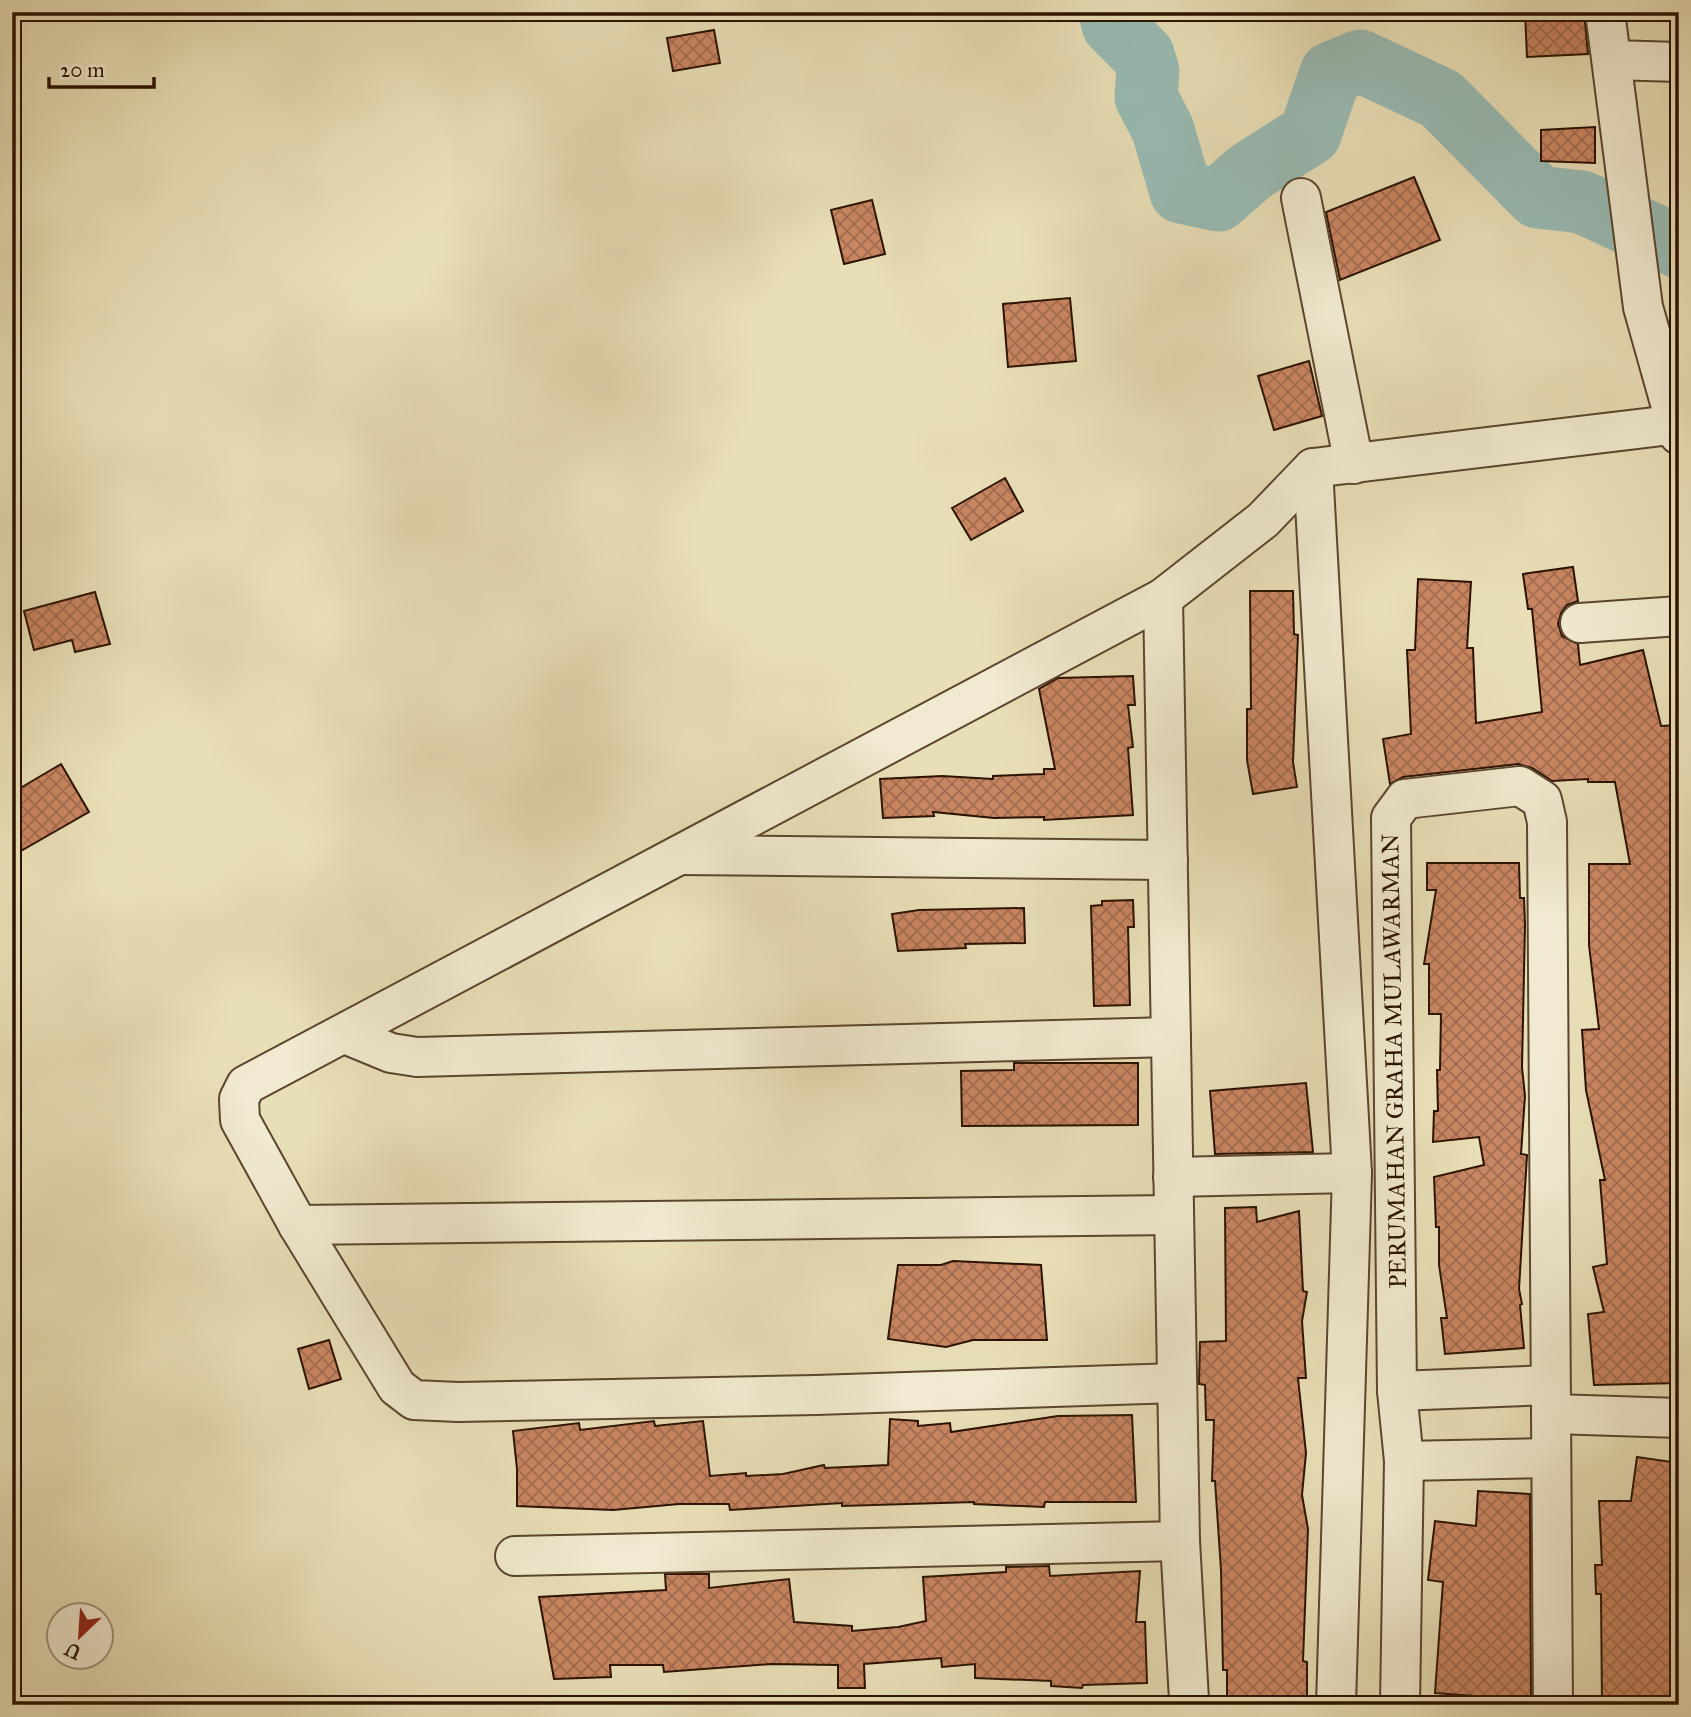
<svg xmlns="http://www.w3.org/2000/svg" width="1691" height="1717" font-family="'IM FELL Great Primer',serif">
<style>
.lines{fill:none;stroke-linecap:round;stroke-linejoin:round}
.river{stroke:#99bcb5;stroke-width:63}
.building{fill:url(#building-cross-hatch);stroke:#2b1201;stroke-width:2}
.minor-casing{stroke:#5a452e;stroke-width:42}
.minor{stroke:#f1ead0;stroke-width:38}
.labels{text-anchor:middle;stroke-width:7;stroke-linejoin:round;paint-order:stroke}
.street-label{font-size:24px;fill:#2b1201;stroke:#f1ead0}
</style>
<defs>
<pattern id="building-cross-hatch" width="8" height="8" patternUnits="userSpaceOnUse" patternTransform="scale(1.75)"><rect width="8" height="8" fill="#c98662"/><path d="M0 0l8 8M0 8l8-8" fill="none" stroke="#a36c4e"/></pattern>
</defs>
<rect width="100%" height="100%" fill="#e9dfb7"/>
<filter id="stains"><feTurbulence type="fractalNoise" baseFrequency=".00286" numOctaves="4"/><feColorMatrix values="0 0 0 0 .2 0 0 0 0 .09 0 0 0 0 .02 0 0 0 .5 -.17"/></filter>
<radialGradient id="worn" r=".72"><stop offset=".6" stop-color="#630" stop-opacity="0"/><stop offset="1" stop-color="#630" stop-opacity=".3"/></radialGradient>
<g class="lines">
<polyline class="river" points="1110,12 1113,25 1143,55 1148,71 1146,97 1163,130 1181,192 1218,200 1250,172 1310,134 1331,73 1360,61 1441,99 1538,197 1582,202 1679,247"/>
</g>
<g class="building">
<polygon points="1525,12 1584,12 1588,54 1527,57"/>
<polygon points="714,30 720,63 673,71 667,38"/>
<polygon points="1595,127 1595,163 1541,161 1541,130"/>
<polygon points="1414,177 1440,240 1340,280 1326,212"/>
<polygon points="872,200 885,254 844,264 831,210"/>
<polygon points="1070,298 1076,361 1008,367 1003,304"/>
<polygon points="1309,361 1322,416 1274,430 1258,376"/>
<polygon points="1005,478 1023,511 971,540 952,508"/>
<polygon points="1573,567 1578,601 1567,605 1561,613 1558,624 1562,636 1578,644 1580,665 1643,650 1661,726 1679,725 1679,1383 1594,1385 1588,1314 1604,1312 1593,1267 1607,1264 1600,1180 1605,1180 1586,1090 1582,1030 1599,1029 1589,945 1589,864 1630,864 1615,782 1588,782 1588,779 1552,781 1532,768 1518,764 1403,777 1390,784 1383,739 1411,734 1407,650 1415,650 1418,579 1471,582 1467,648 1473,648 1476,723 1542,712 1532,609 1528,609 1523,574"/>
<polygon points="1250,591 1293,591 1294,634 1298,635 1293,762 1297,787 1253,794 1247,760 1247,709 1251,709"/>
<polygon points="95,592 110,644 75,652 72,640 34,650 24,611"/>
<polygon points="1133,676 1135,705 1128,705 1133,747 1128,748 1133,815 1044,820 1044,817 994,818 933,812 934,816 883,818 880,779 942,776 993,779 993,776 1044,774 1044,769 1055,769 1039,689 1058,678"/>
<polygon points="61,764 89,812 12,856 12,793"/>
<polygon points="1427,863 1519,863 1520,898 1524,898 1525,925 1522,1067 1525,1096 1521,1154 1527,1155 1519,1289 1522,1304 1520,1305 1524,1348 1445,1354 1441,1318 1447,1318 1439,1265 1439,1227 1436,1227 1434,1177 1484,1165 1479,1137 1433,1142 1434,1111 1438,1111 1437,1070 1440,1070 1441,1014 1429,1014 1429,964 1424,964 1436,890 1427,890"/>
<polygon points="1133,900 1134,927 1128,927 1130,1005 1094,1006 1091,906 1102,905 1102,901"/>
<polygon points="1024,908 1025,943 965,944 966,948 898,951 892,914 919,910"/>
<polygon points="1014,1063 1138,1063 1138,1125 962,1126 961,1071 1014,1070"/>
<polygon points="1306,1083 1313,1152 1215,1154 1210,1091"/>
<polygon points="1256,1207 1257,1222 1299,1211 1303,1291 1307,1292 1302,1321 1306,1378 1298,1378 1306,1453 1302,1495 1308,1529 1303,1661 1307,1662 1307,1705 1272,1705 1272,1701 1227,1702 1227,1670 1223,1670 1221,1570 1215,1481 1212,1481 1214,1420 1206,1420 1205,1385 1199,1384 1200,1342 1226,1341 1225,1208"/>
<polygon points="953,1261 1041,1265 1047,1340 973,1340 946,1347 888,1339 898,1265 941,1265"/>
<polygon points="329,1340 341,1379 309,1389 298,1349"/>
<polygon points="1132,1415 1136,1502 1045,1502 1044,1507 974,1504 974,1502 842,1506 842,1503 730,1510 729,1504 679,1504 613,1510 517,1506 517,1469 513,1431 579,1423 580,1430 654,1421 655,1426 703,1421 710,1476 746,1473 746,1476 783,1474 824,1465 825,1468 888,1465 890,1419 918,1421 918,1426 950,1423 951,1432 1058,1416"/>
<polygon points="1637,1457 1679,1463 1679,1705 1602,1705 1601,1594 1596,1594 1595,1565 1602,1565 1599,1501 1631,1501"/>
<polygon points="1478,1491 1530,1494 1531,1700 1435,1693 1443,1582 1428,1580 1435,1521 1476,1526"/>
<polygon points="1049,1566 1050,1576 1140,1571 1136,1622 1145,1622 1147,1683 1083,1685 1082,1688 1051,1686 1051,1681 975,1678 975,1664 942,1667 941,1658 864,1664 865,1688 838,1688 838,1665 771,1664 664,1672 663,1665 610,1665 611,1677 554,1679 539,1597 666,1590 665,1574 709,1574 709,1588 789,1579 794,1622 852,1626 852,1631 898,1627 926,1621 923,1577 1006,1572 1006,1567"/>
</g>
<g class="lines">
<defs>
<g id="minor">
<polyline points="1605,12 1643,307 1679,435"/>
<polyline points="1612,60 1679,62"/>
<polyline points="1301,198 1354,464"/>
<polyline points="1313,468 1352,1173 1336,1705"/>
<polyline points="1163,598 1180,1541 1189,1700 1186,1705"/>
<polyline points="1580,623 1679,616"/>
<polyline points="680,855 1168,860"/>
<polyline points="345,1034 391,1053 417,1057 1171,1037"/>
<polyline points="1173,1177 1352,1173"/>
<polyline points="298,1225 1174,1215"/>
<polyline points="1177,1383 816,1395 458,1402 414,1400 397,1387 298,1225 240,1120 239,1099 246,1085 1163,598 1263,520 1313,468 1679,424"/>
<polyline points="1397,1391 1550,1385"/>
<polyline points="1553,1414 1679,1418"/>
<polyline points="1404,1461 1551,1458"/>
<polyline points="515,1556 1180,1541"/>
<polyline points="1400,1705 1404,1461 1397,1391 1391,818 1405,799 1520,786 1542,800 1547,822 1553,1705"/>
</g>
</defs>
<use href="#minor" class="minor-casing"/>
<use href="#minor" class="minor"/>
</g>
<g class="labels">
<g class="street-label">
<text transform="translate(1394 1061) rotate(-91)" y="8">PERUMAHAN GRAHA MULAWARMAN</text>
</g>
</g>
<rect width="1691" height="1717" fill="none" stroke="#e9dfb7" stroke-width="42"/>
<rect x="14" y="14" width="1663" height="1689" fill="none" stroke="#2b1201" stroke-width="3.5"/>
<rect x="21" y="21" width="1649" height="1675" fill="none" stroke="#2b1201" stroke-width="2"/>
<g transform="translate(80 1636) rotate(205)"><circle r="33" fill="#f1ead0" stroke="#a2947d" stroke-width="2"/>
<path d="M0-5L12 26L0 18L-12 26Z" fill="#8f2418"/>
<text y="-10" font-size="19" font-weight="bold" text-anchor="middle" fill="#2b1201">U</text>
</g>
<path d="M49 77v10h105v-10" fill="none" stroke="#2b1201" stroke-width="3.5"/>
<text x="60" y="77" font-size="21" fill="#2b1201" stroke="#f1ead0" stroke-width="5" paint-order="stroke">20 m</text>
<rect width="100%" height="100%" filter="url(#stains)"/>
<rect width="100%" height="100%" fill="url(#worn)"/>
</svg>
